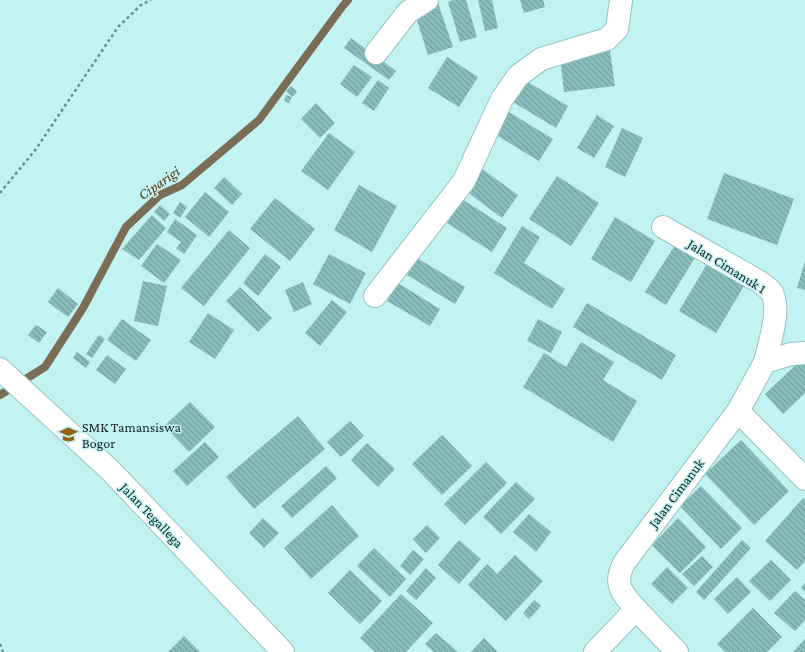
<svg xmlns="http://www.w3.org/2000/svg" width="805" height="652" font-family="'Crimson Pro',serif">
<style>
.lines{fill:none;stroke-linecap:round;stroke-linejoin:round}
.stream{stroke:#796d56;stroke-width:8}
.building{fill:url(#building-back-hatch)}
.minor-casing{stroke:#95c4c4;stroke-width:24}
.tertiary-casing{stroke:#95c4c4;stroke-width:24}
.path{stroke:#6b8d8d;stroke-width:2.5;stroke-dasharray:3 3;stroke-linecap:butt}
.minor{stroke:#fff;stroke-width:22}
.tertiary{stroke:#fff;stroke-width:22}
.labels{text-anchor:middle;stroke-width:3;stroke-linejoin:round;paint-order:stroke}
.street-label{font-size:14px;fill:#112424;stroke:#c2f2f2}
.poi-label{font-size:14px;fill:#112424;stroke:#c2f2f2;text-anchor:start}
.water-label{font-size:15px;font-style:italic;fill:#53380f;stroke:#c2f2f2}
</style>
<defs>
<pattern id="building-back-hatch" width="6" height="6" patternUnits="userSpaceOnUse"><rect width="6" height="6" fill="#8bb"/><path d="M-1 5l2 2M0 0l6 6M5-1l2 2" fill="none" stroke="#6e9898"/></pattern>
</defs>
<rect width="100%" height="100%" fill="#c2f2f2"/>
<g class="lines">
<polyline class="stream" points="0,395 45,367 83,308 126,227 160,195 182,185 259,120 342,7 348,0"/>
</g>
<g class="building">
<polygon points="453,0 466,0 477,37 460,42 448,2"/>
<polygon points="478,0 492,0 498,28 485,31"/>
<polygon points="520,0 543,0 545,7 524,13"/>
<polygon points="438,3 453,47 428,55 414,11"/>
<polygon points="351,38 396,71 389,80 344,48"/>
<polygon points="610,51 615,86 564,92 560,57"/>
<polygon points="447,57 478,77 459,107 428,88"/>
<polygon points="354,65 372,77 357,97 340,84"/>
<polygon points="521,78 568,106 556,128 508,99"/>
<polygon points="378,80 389,88 374,111 362,103"/>
<polygon points="291,86 297,92 292,97 286,91"/>
<polygon points="286,95 292,97 289,103 284,101"/>
<polygon points="316,103 335,123 320,138 301,119"/>
<polygon points="507,111 553,139 539,161 493,133"/>
<polygon points="597,115 614,126 594,158 577,148"/>
<polygon points="622,128 643,138 625,177 605,167"/>
<polygon points="329,133 355,152 328,190 301,171"/>
<polygon points="482,169 518,195 502,218 466,191"/>
<polygon points="724,173 794,199 777,245 707,219"/>
<polygon points="557,176 599,203 571,246 529,219"/>
<polygon points="224,177 242,194 232,205 214,188"/>
<polygon points="359,185 397,206 372,252 334,230"/>
<polygon points="205,192 229,212 209,237 185,217"/>
<polygon points="275,198 315,229 290,261 250,229"/>
<polygon points="462,199 507,228 492,252 447,223"/>
<polygon points="180,202 187,207 180,218 173,213"/>
<polygon points="160,205 170,214 164,221 154,212"/>
<polygon points="152,215 166,228 139,260 122,249"/>
<polygon points="615,217 655,241 631,282 591,259"/>
<polygon points="175,219 197,235 184,254 176,248 181,242 167,232"/>
<polygon points="522,226 540,237 524,263 565,289 552,309 494,273"/>
<polygon points="229,230 250,248 204,306 181,288"/>
<polygon points="679,239 699,251 666,305 645,292"/>
<polygon points="157,244 181,260 164,283 141,266"/>
<polygon points="265,254 281,267 258,296 243,283"/>
<polygon points="329,254 366,273 350,304 313,284"/>
<polygon points="417,258 465,287 455,304 407,275"/>
<polygon points="805,261 805,290 797,288"/>
<polygon points="707,264 744,286 716,333 679,311"/>
<polygon points="143,281 167,286 158,326 134,321"/>
<polygon points="303,282 312,304 294,312 285,290"/>
<polygon points="398,283 440,309 430,326 387,301"/>
<polygon points="240,287 272,318 258,332 226,301"/>
<polygon points="58,288 78,304 68,317 48,302"/>
<polygon points="332,300 347,312 320,346 305,333"/>
<polygon points="587,303 676,355 662,380 573,327"/>
<polygon points="208,313 234,330 215,359 189,342"/>
<polygon points="122,319 151,340 136,361 107,340"/>
<polygon points="538,319 562,332 551,353 527,341"/>
<polygon points="36,325 47,332 39,343 28,335"/>
<polygon points="99,335 105,339 92,358 86,354"/>
<polygon points="581,342 614,362 603,380 637,401 613,442 523,387 544,353 566,367"/>
<polygon points="77,352 90,362 86,368 73,358"/>
<polygon points="107,355 126,369 115,384 96,370"/>
<polygon points="801,360 805,364 805,393 783,414 765,394"/>
<polygon points="190,402 215,427 189,452 164,426"/>
<polygon points="298,416 325,449 254,509 226,477"/>
<polygon points="350,421 364,436 341,457 327,442"/>
<polygon points="442,435 472,466 442,495 412,464"/>
<polygon points="741,440 789,491 754,525 705,474"/>
<polygon points="205,442 219,457 187,486 173,471"/>
<polygon points="367,443 395,469 378,487 351,460"/>
<polygon points="486,462 507,483 465,525 444,504"/>
<polygon points="326,466 337,478 292,518 281,506"/>
<polygon points="516,482 535,499 501,534 483,517"/>
<polygon points="701,486 742,528 721,549 680,506"/>
<polygon points="803,498 805,500 805,561 797,570 765,541"/>
<polygon points="332,505 359,536 311,579 284,548"/>
<polygon points="529,514 551,532 536,552 513,532"/>
<polygon points="263,518 279,533 264,548 249,533"/>
<polygon points="678,518 706,547 680,573 652,545"/>
<polygon points="427,525 440,538 426,553 413,539"/>
<polygon points="459,540 481,559 459,584 438,565"/>
<polygon points="742,540 751,548 704,600 696,592"/>
<polygon points="374,548 406,579 390,597 357,566"/>
<polygon points="413,550 424,559 410,575 400,566"/>
<polygon points="515,555 543,581 506,621 468,585 487,564 497,574"/>
<polygon points="702,556 713,567 694,586 682,574"/>
<polygon points="771,560 791,580 770,601 749,581"/>
<polygon points="667,567 688,588 672,604 651,584"/>
<polygon points="426,568 436,578 416,600 406,591"/>
<polygon points="350,570 382,601 360,624 328,593"/>
<polygon points="737,577 751,592 728,614 714,599"/>
<polygon points="805,583 805,592 801,588"/>
<polygon points="795,591 805,600 805,620 795,631 774,613"/>
<polygon points="401,594 433,623 406,652 375,652 360,638"/>
<polygon points="534,600 541,606 529,619 523,613"/>
<polygon points="753,608 782,637 767,652 725,652 717,644"/>
<polygon points="436,633 458,652 434,652 425,644"/>
<polygon points="184,636 200,652 168,652"/>
<polygon points="484,638 498,652 471,652"/>
<polygon points="805,639 805,652 793,652"/>
</g>
<g class="lines">
<defs>
<g id="minor">
<polyline points="376,53 408,12 427,0"/>
<path d="M663 227 760 282C763 285 767 287 770 290 783 305 769 344 765 362"/>
<polyline points="375,296 464,181 502,99 518,76 541,59 607,39 617,29 621,0"/>
<polyline points="738,411 805,479"/>
<polyline points="636,609 677,652"/>
<path d="M595 652 636 609C622 594 613 584 624 563L738 411 765 362 791 354 805 353"/>
</g>
<polyline id="tertiary" points="0,369 110,470 283,652"/>
</defs>
<use href="#minor" class="minor-casing"/>
<use href="#tertiary" class="tertiary-casing"/>
<g class="path">
<polyline points="0,193 36,149 118,27 141,5 151,0"/>
<polyline points="0,644 3,652"/>
</g>
<use href="#minor" class="minor"/>
<use href="#tertiary" class="tertiary"/>
</g>
<defs>
<symbol id="school-bare" viewBox="-9 -9 18 18"><path d="M0-5L7-2L0 1L-7-2ZM-4 1L0 2.5L4 1V4Q0 6-4 4Z" fill="#946414" stroke="#c2f2f2" stroke-width="2.5" paint-order="stroke"/></symbol>
</defs>
<g fill-rule="evenodd">
<use href="#school-bare" x="56" y="422" width="25" height="25"/>
</g>
<g class="labels">
<g class="street-label">
<text transform="translate(727 266) rotate(32)" y="5">Jalan Cimanuk 1</text>
<text transform="translate(676 493) rotate(-53)" y="5">Jalan Cimanuk</text>
<text transform="translate(152 515) rotate(46)" y="5">Jalan Tegallega</text>
</g>
<g class="poi-label">
<text x="82" y="432">SMK Tamansiswa<tspan x="82" dy="16">Bogor</tspan></text>
</g>
<g class="water-label">
<text transform="translate(159 183) rotate(-35)" y="5">Ciparigi</text>
</g>
</g>
</svg>
